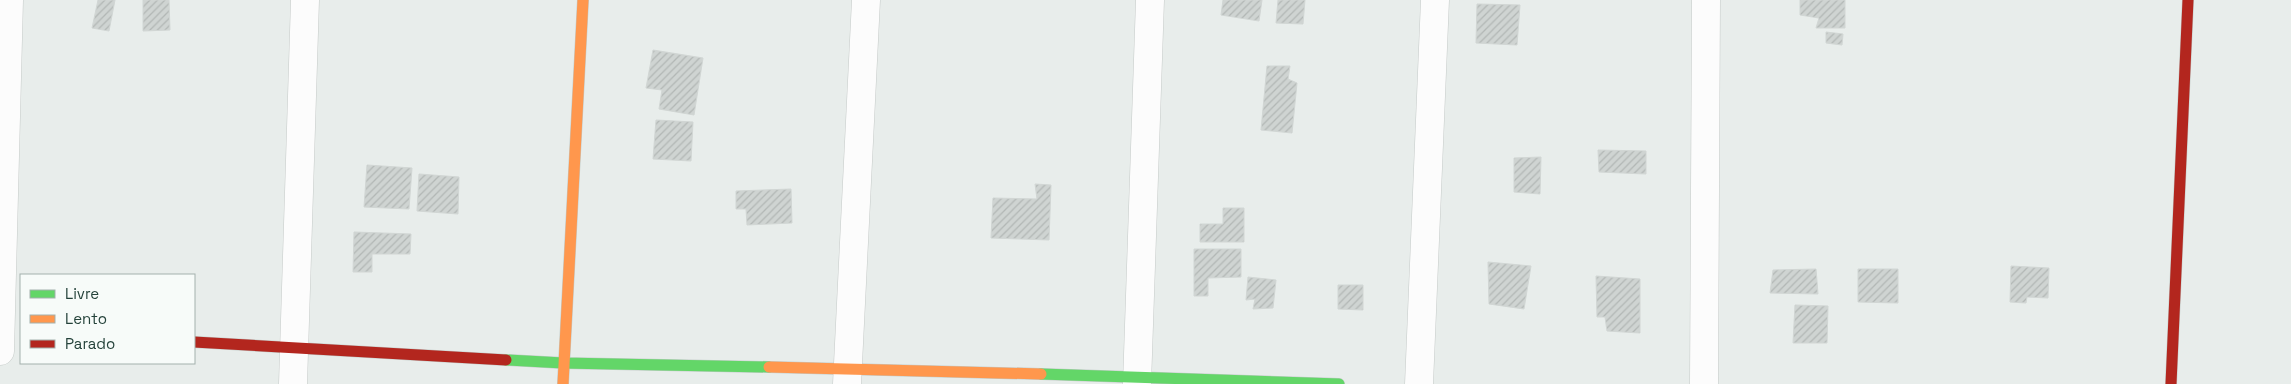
<svg xmlns="http://www.w3.org/2000/svg" width="2291" height="384" font-family="'Space Grotesk',sans-serif">
<style>
.building{fill:url(#building-hatch);stroke:#d1d6d4}
.lines{fill:none;stroke-linecap:round;stroke-linejoin:round}
.street-casing{stroke:#c5cac8;stroke-width:29}
.fast-casing{stroke:#c3cbc8;stroke-width:12}
.slow-casing{stroke:#c3cbc8;stroke-width:12}
.jam-casing{stroke:#c3cbc8;stroke-width:12}
.street{stroke:#fcfcfc;stroke-width:28}
.fast{stroke:#63d668;stroke-width:11}
.slow{stroke:#ff974d;stroke-width:11}
.jam{stroke:#b3261e;stroke-width:11}
</style>
<defs>
<pattern id="building-hatch" width="6" height="6" patternUnits="userSpaceOnUse" patternTransform="scale(1.25)"><rect width="6" height="6" fill="#cfd4d2"/><path d="M-1 1l2-2M0 6l6-6M5 7l2-2" fill="none" stroke="#b2b7b5"/></pattern>
</defs>
<rect width="100%" height="100%" fill="#e8edeb"/>
<g class="building">
<polygon points="98,0 115,0 109,31 92,28"/>
<polygon points="143,0 169,0 170,30 143,31"/>
<polygon points="1223,0 1262,0 1259,21 1221,15"/>
<polygon points="1278,0 1305,0 1303,24 1276,23"/>
<polygon points="1800,0 1845,0 1845,28 1816,28 1819,18 1800,15"/>
<polygon points="1477,4 1520,5 1517,45 1476,43"/>
<polygon points="1826,32 1843,34 1842,45 1826,43"/>
<polygon points="653,50 703,58 694,115 659,109 662,90 646,88"/>
<polygon points="1267,66 1290,66 1288,79 1297,83 1292,133 1261,130"/>
<polygon points="656,120 693,122 691,161 653,159"/>
<polygon points="1598,150 1646,151 1646,174 1599,172"/>
<polygon points="1541,157 1540,194 1514,192 1514,158"/>
<polygon points="367,165 412,168 409,209 364,207"/>
<polygon points="419,174 459,177 458,214 417,211"/>
<polygon points="1035,184 1051,185 1049,240 991,238 993,198 1037,199"/>
<polygon points="791,189 792,223 747,225 746,209 736,209 736,191"/>
<polygon points="1223,208 1244,208 1244,242 1200,242 1200,224 1223,224"/>
<polygon points="354,232 411,234 410,254 372,254 372,272 353,272"/>
<polygon points="1194,249 1241,249 1241,277 1208,278 1208,296 1194,296"/>
<polygon points="1488,262 1531,266 1524,309 1489,304"/>
<polygon points="2011,266 2049,268 2048,298 2027,297 2026,303 2010,302"/>
<polygon points="1816,269 1818,294 1770,293 1773,270"/>
<polygon points="1858,269 1898,269 1898,303 1858,302"/>
<polygon points="1596,276 1640,279 1640,333 1607,331 1605,317 1597,317"/>
<polygon points="1248,277 1276,280 1273,308 1253,309 1255,299 1246,300"/>
<polygon points="1338,285 1363,285 1363,310 1338,309"/>
<polygon points="1795,305 1828,306 1827,343 1793,343"/>
</g>
<g class="lines">
<defs>
<g id="street">
<polyline points="0,351 9,0"/>
<polyline points="293,384 305,0"/>
<polyline points="847,384 866,0"/>
<polyline points="1137,384 1150,0"/>
<polyline points="1419,384 1435,0"/>
<polyline points="1704,384 1706,0"/>
</g>
<g id="fast">
<polyline points="506,360 563,363 769,367"/>
<polyline points="1041,374 1339,384"/>
</g>
<g id="slow">
<polyline points="769,367 1041,374"/>
<polyline points="563,384 583,0"/>
</g>
<g id="jam">
<polyline points="194,342 506,360"/>
<polyline points="2171,384 2188,0"/>
</g>
</defs>
<use href="#street" class="street-casing"/>
<use href="#fast" class="fast-casing"/>
<use href="#slow" class="slow-casing"/>
<use href="#jam" class="jam-casing"/>
<use href="#street" class="street"/>
<use href="#fast" class="fast"/>
<use href="#slow" class="slow"/>
<use href="#jam" class="jam"/>
</g>
<rect x="20" y="274" width="175" height="90" fill="#f7fbf9" stroke="#a3b1ad"/>
<rect x="30" y="290" width="25" height="8" fill="#63d668" stroke="#a3b1ad"/>
<text x="65" y="299" font-size="15" fill="#24423a">Livre</text>
<rect x="30" y="315" width="25" height="8" fill="#ff974d" stroke="#a3b1ad"/>
<text x="65" y="324" font-size="15" fill="#24423a">Lento</text>
<rect x="30" y="340" width="25" height="8" fill="#b3261e" stroke="#a3b1ad"/>
<text x="65" y="349" font-size="15" fill="#24423a">Parado</text>
</svg>
